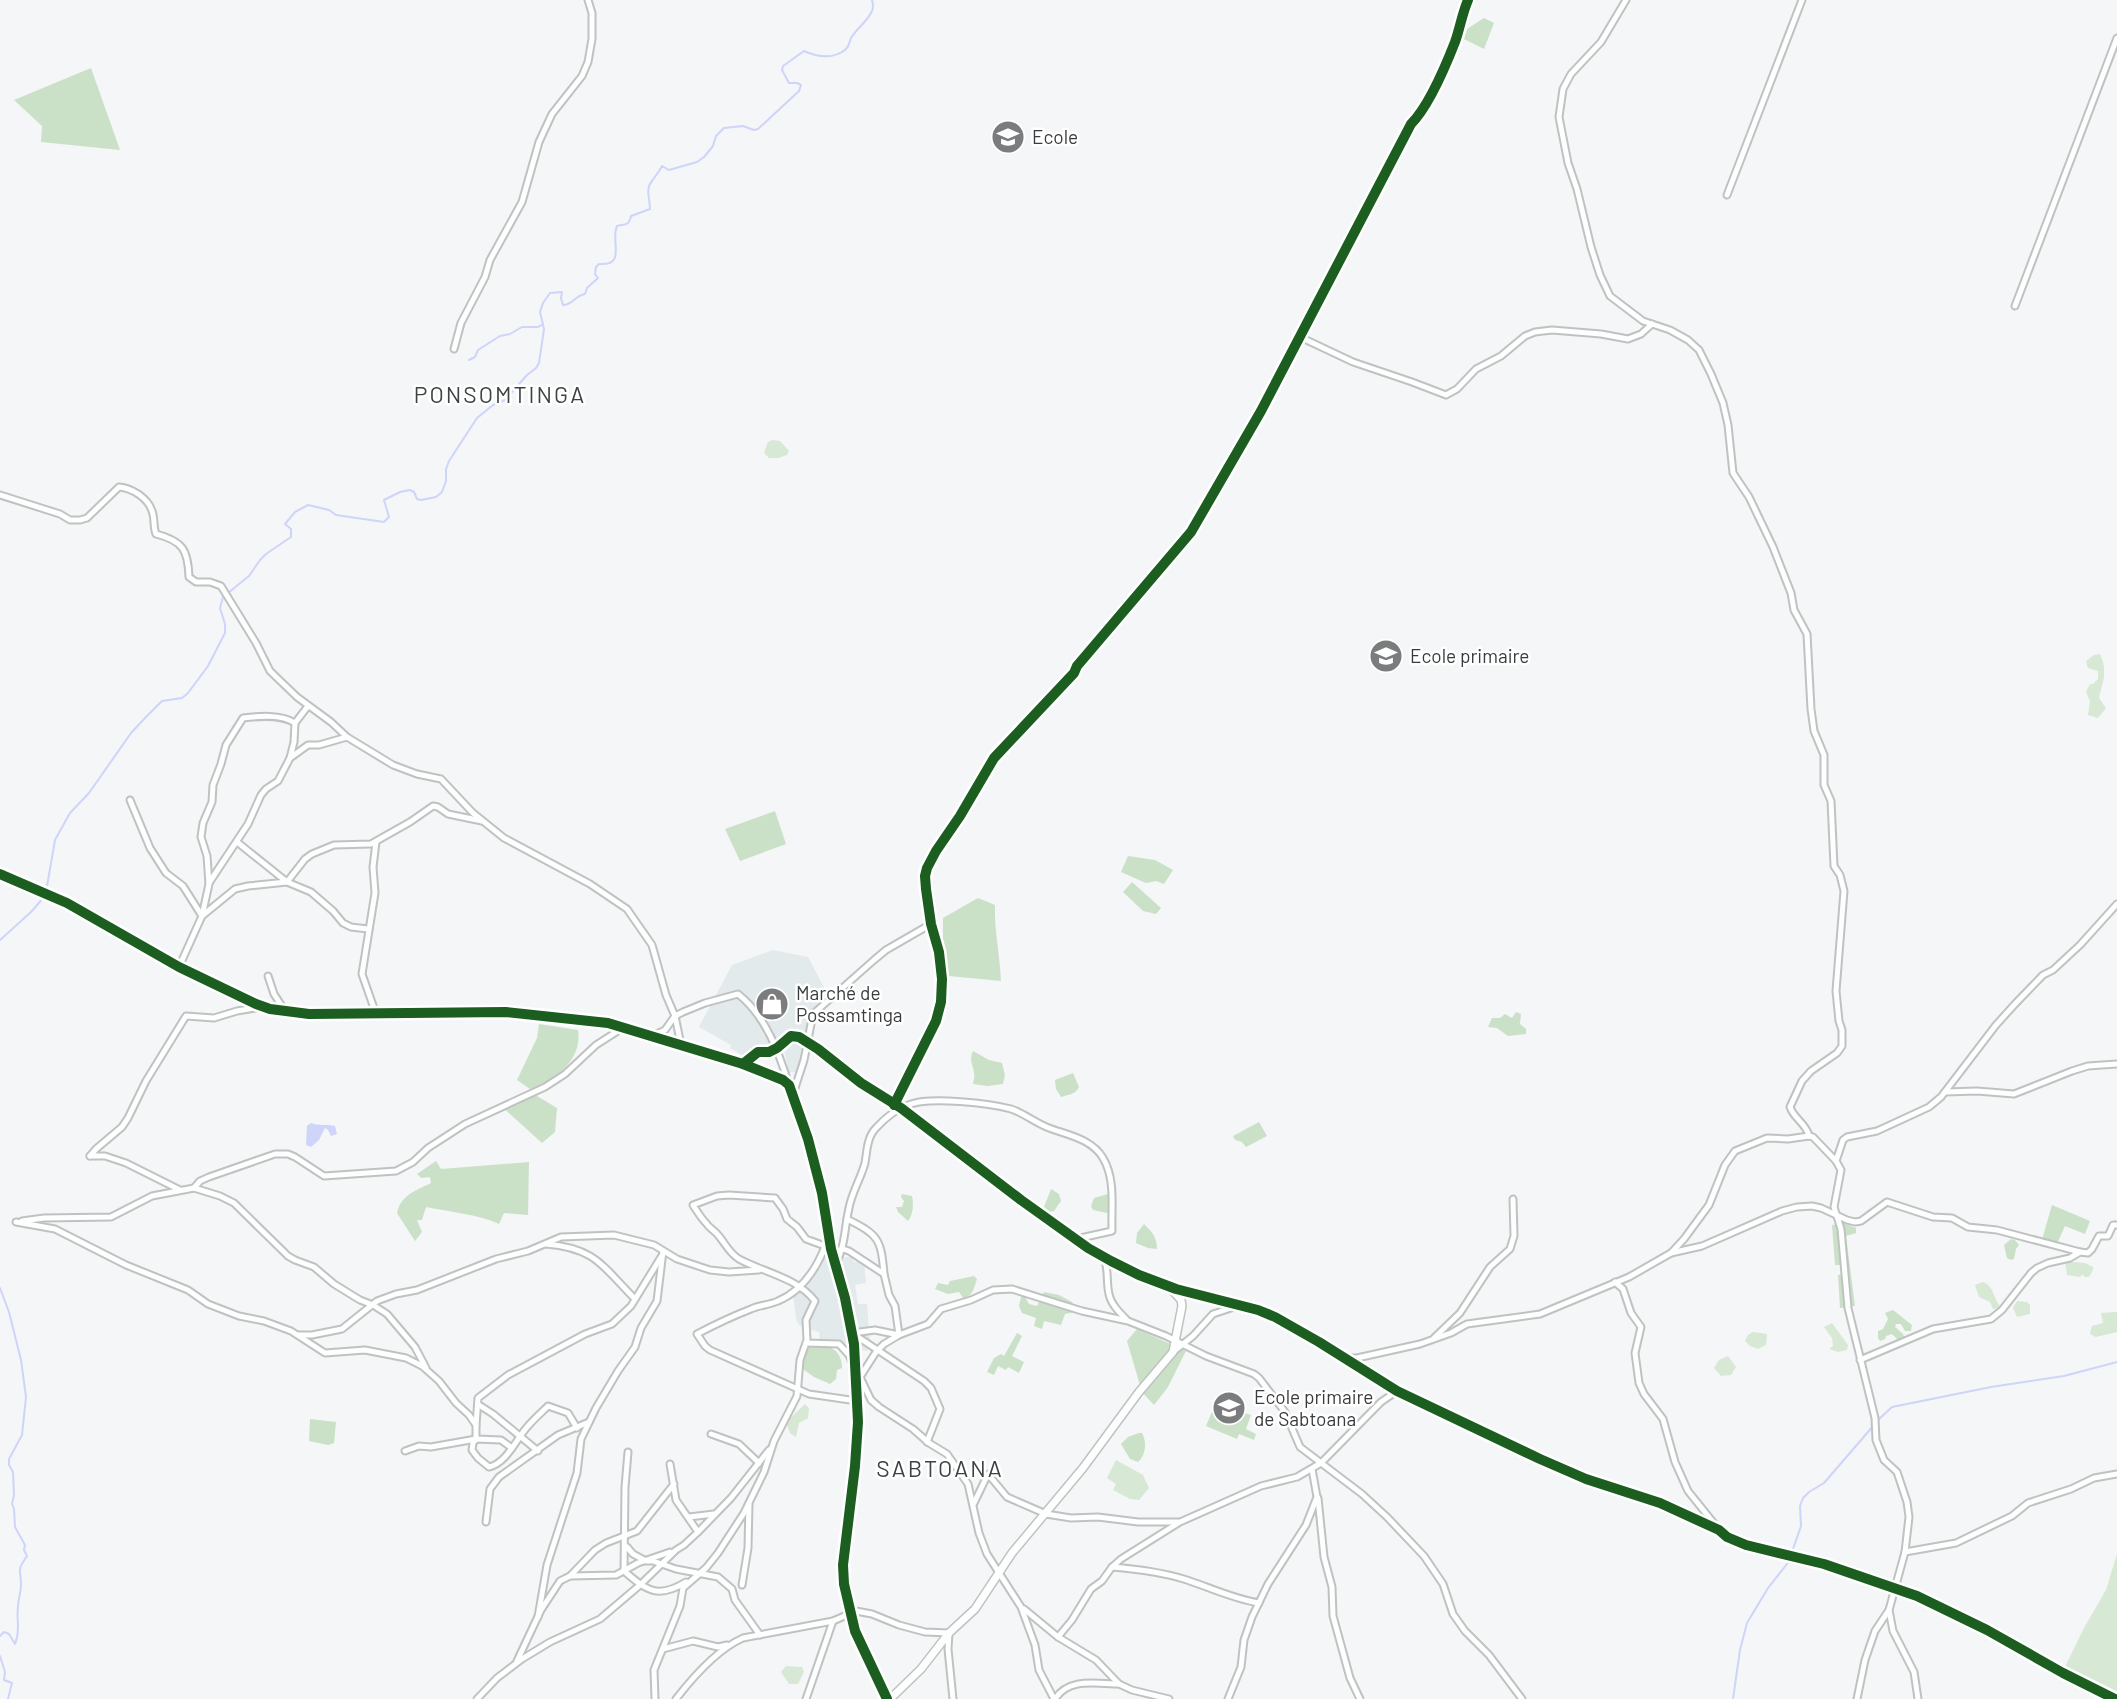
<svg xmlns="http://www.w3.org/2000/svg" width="2117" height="1699" font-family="Barlow,sans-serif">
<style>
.built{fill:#e2eaec}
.green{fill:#d7e8d5}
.forest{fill:#cae1c8}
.water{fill:#ced4fa}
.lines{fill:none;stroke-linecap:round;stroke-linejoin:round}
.stream{stroke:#ced4fa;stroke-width:2}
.street-casing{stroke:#c0c2c2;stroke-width:9}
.secondary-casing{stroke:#c0c2c2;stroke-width:10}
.street{stroke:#fdfefe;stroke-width:5}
.secondary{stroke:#fdfefe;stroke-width:7}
.cycleway-casing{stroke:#fff;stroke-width:15}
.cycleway{stroke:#1b5e20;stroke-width:10}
.labels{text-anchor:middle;stroke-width:5;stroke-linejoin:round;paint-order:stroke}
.poi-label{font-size:19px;fill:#3a3b3c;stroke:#fff;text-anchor:start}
.quarter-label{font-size:23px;letter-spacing:2px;fill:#3e4242;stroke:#fff}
</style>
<rect width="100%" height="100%" fill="#f4f6f7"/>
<g class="built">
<polygon points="773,950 808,957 827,993 811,1012 799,1073 789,1072 782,1041 762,1048 748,1059 730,1048 731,1045 699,1027 732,965"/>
<polygon points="852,1257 854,1262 864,1261 866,1283 855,1285 858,1304 867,1304 870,1345 868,1351 843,1348 838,1341 820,1341 819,1332 805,1328 798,1324 796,1319 793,1292 806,1279 818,1258"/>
</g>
<g class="green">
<polygon points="772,440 780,441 789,451 787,455 778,458 769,458 764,453 768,442"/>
<path d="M2100 654C2108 673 2103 680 2099 698L2106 708 2098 718 2088 715 2090 701 2086 692 2090 684H2093L2098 679V671L2088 668 2086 661 2094 655Z"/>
<polygon points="2065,1261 2085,1263 2093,1267 2093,1270 2089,1277 2084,1277 2083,1274 2080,1277 2067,1275"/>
<path d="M1983 1282C1994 1286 1993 1298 2000 1306L1999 1308 1993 1309 1990 1302 1979 1297 1975 1285Z"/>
<polygon points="2017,1301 2027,1302 2030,1305 2030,1314 2017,1317 2013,1308"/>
<polygon points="2117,1312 2117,1332 2096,1337 2090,1334 2092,1326 2103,1323 2101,1313"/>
<polygon points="1832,1323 1848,1345 1847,1350 1838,1352 1829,1349 1833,1346 1832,1338 1824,1327"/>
<polygon points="1753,1332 1767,1334 1766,1345 1758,1349 1750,1346 1745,1341 1748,1335"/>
<polygon points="1728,1356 1736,1367 1731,1375 1721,1376 1714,1368 1719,1360"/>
<polygon points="805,1404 809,1408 808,1418 799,1423 796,1437 790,1433 786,1422"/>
<polygon points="1116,1460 1143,1475 1149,1488 1139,1500 1130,1499 1113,1490 1116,1484 1107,1478"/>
<polygon points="2117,1554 2117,1692 2116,1693 2065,1667 2084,1628 2106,1590"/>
<polygon points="786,1666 802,1667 804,1672 798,1684 789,1684 781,1672"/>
</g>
<g class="forest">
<polygon points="1484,18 1494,23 1484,49 1464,39 1467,29"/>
<polygon points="91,68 120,150 41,142 42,126 14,100"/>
<polygon points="775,811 786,844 740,861 725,829"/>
<polygon points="1128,856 1155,860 1173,870 1164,884 1156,881 1146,883 1121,872"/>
<polygon points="1132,882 1161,908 1156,914 1143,911 1123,892"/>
<path d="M978 898 995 905C994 930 1000 955 1001 981L949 976 943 958V918Z"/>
<polygon points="1516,1012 1521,1014 1520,1024 1526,1029 1526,1034 1508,1036 1497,1028 1488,1027 1492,1018 1500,1018 1505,1014 1512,1018"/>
<path d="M539 1024 578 1030C583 1060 555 1080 530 1089L517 1080 537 1038Z"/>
<path d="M973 1051 989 1060 1002 1063 1005 1075 1003 1084 987 1086 973 1084C978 1069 967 1063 973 1051Z"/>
<path d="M1073 1073 1079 1087C1076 1094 1068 1095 1061 1097L1056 1089 1055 1080Z"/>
<polygon points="532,1093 557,1108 555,1132 542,1143 501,1106"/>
<polygon points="1259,1122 1267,1136 1246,1147 1242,1142 1235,1140 1233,1136"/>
<path d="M436 1161 441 1169 529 1162 528 1215 504 1213 499 1224C477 1214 450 1212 426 1207L422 1220H417L422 1232 415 1241 397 1213C401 1195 415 1191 431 1183L430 1177 421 1178 417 1174Z"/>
<polygon points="1051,1189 1059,1194 1061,1201 1054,1211 1049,1212 1044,1207"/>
<path d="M902 1194 912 1196C914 1204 913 1215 908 1221L898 1212 896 1207H902L904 1201 901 1197Z"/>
<polygon points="1108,1194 1111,1205 1107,1213 1093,1210 1091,1206 1094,1198"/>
<polygon points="2052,1205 2090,1221 2085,1234 2065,1226 2056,1246 2041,1243"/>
<polygon points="1844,1223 1856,1228 1856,1233 1846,1236 1855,1306 1840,1308 1838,1275 1844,1274 1843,1265 1835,1265 1832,1225"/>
<path d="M1144 1224C1152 1232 1157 1237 1157 1249L1148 1248 1136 1243 1137 1233Z"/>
<polygon points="2011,1239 2015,1240 2019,1245 2016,1249 2014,1259 2011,1260 2007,1258 2004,1245"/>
<path d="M974 1276 977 1279C974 1288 973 1295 964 1299L959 1292 948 1294 935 1289 938 1283 948 1285 950 1281Z"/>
<polygon points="1044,1292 1059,1295 1072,1302 1076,1312 1065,1314 1061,1325 1044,1321 1042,1329 1034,1326 1036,1318 1022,1313 1019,1306 1022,1293 1027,1295 1026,1299 1029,1304 1037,1306"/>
<polygon points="1893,1310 1912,1325 1911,1331 1905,1331 1901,1324 1896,1324 1895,1327 1903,1334 1905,1339 1899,1341 1892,1334 1886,1336 1885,1339 1880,1341 1878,1338 1878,1331 1883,1329 1888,1319 1885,1313"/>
<polygon points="1137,1329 1186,1351 1168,1387 1154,1405 1142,1392 1127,1341"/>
<polygon points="1017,1333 1022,1336 1012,1356 1024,1362 1019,1373 1008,1367 1006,1370 998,1366 994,1375 987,1372 994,1358 1001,1354 1004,1356"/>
<path d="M811 1344C828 1344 842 1349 842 1368L837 1370 836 1379 830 1384 814 1377 803 1369C801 1359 803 1351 811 1344Z"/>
<polygon points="1214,1407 1242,1417 1245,1413 1251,1415 1246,1429 1256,1434 1254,1440 1239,1434 1237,1439 1206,1426"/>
<polygon points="310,1419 336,1422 334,1443 328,1445 309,1441"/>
<path d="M1139 1433H1142C1147 1442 1146 1455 1138 1462L1130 1459 1121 1444 1128 1437Z"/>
</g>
<path class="water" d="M311 1123C319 1126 326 1124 335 1126L337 1134 331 1136 328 1130 325 1128 319 1140 311 1147 306 1145 307 1126Z"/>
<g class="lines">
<g class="stream">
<polyline points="469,360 475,357 478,350 500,336 510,334 522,327 538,327 543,324"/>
<path d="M46 892 55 840 70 813 89 793 131 733 145 718 162 701 182 698 188 693 208 666 225 633V624L220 608 223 597 249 576 260 560 266 554 291 537V529L285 524 295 512 308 505 329 510 336 515 384 522 389 517 384 500 400 492 410 490 414 492 417 499 421 500 436 497 442 492 446 481V469L449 461 477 418 493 405 505 400 527 375 536 368 539 363 544 329 540 312 543 303 550 293 562 292 561 298 563 305C573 305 574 296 585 294L587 288 598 278 595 274 596 267 599 264C627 266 610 241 617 226 625 224 629 226 631 216L650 209C650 199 645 189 652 181 656 175 659 172 662 166L669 170 697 162 704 157 713 146 716 136 724 128 743 126 754 130 758 129 799 91 801 85 797 83H789L782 70 783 66 804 51C815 56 830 59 842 52 848 49 849 44 851 38 857 28 867 22 872 11 874 7 873 4 872 0"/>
<polyline points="0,940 31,912 44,897"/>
<path d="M0 1288 9 1312 21 1360 26 1397 22 1435 9 1459V1465L13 1472 14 1495 12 1504 14 1509 15 1527 25 1545 24 1550 27 1556C16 1572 21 1568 21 1585 21 1592 18 1600 18 1607 16 1621 21 1629 15 1644L9 1634 4 1632 0 1636"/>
<polyline points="1878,1420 1892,1407 1991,1387 2064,1376 2117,1362"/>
<polyline points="1792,1552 1801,1526 1800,1506 1803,1498 1809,1492 1824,1483 1874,1425"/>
<polyline points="0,1656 5,1672 4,1680 12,1683 8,1699"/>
<polyline points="1733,1699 1740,1650 1747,1623 1768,1588 1787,1564 1790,1557"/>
</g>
<defs>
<g id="street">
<path d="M1626 0 1601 42 1571 74 1563 89 1559 117 1568 163 1577 189 1591 247 1600 275 1610 296 1643 321 1670 330 1688 340 1699 350 1711 374 1723 403 1728 425 1733 473 1749 497 1773 547 1791 593 1794 610 1807 634 1811 709 1814 731 1824 755V785L1831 801 1834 866 1840 875 1844 891 1836 991 1839 1021 1842 1030V1046L1837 1053 1811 1071 1802 1081 1790 1107C1794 1119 1806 1123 1809 1136"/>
<polyline points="1727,195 1802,0"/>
<polyline points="2015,306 2117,38"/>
<polyline points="1300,337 1353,362 1412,382 1446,395 1457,389 1476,369 1501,356 1525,336 1535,332 1552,330 1601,334 1628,339 1641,334 1652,324"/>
<polyline points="454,349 461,323 485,277 490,260 522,202 539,142 552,114 582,76 588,62 592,39 592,13 588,0"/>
<path d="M0 495 60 514 70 520H80L87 518 119 487C132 488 148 498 152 511 155 518 153 527 156 534 183 541 188 550 189 577L196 582H210L221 586 256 643 270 671 297 697 331 722 347 737 393 765 417 774 441 779 473 813 504 838 590 884 627 909 652 945 666 995 675 1016 681 1045"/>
<polyline points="290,758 294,742 295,723"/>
<polyline points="130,800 150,848 166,873 183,886 202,916 235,889 248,886 287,882 305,859 312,854 334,845 371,844 410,822 433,806 438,807 448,814 482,821"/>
<polyline points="237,842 287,882 311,892 333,911 343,923 351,927 368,929"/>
<polyline points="209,883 248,824 261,795 266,789 278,781 290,758 308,745 319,745 347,737"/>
<path d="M179 967 202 916 209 884 207 856 201 837 203 823 212 802 213 785 221 764 226 745 243 718C259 716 281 714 295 723L308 706"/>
<polyline points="268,976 274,994 285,1011"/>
<polyline points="376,1014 362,974 375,893 373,867 376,842"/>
<path d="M652 1036 665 1030 675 1016 683 1012 705 1003 738 994C766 1016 779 1053 789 1085"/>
<polyline points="1945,1092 1977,1091 2014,1094 2072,1071 2088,1066 2117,1064"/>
<polyline points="793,1094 804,1060 813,1014 874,960 886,950 931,924"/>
<path d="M894 1105 936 1021 941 1002 942 979 939 952 931 924 926 889 925 876 927 868 936 851 960 816 994 758 1074 673 1077 666 1191 532 1261 411 1411 124C1428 107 1446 65 1455 42 1460 28 1462 14 1468 0"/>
<polyline points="90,1156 96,1149 122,1127 128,1118 146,1081 186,1016 214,1018 237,1011 261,1007"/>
<polyline points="90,1156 105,1156 126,1163 180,1190"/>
<polyline points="1836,1161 1843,1140 1847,1137 1877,1131 1929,1107 1941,1097 1996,1025 2015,1004 2043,975 2053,970 2080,945 2117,904"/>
<polyline points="194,1188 200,1181 209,1177 275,1154 288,1154 295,1157 324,1176 396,1171 413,1162 428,1148 465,1124 545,1087 565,1074 596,1045 624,1027"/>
<path d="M847 1219C879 1235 881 1239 884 1274"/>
<polyline points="22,1221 44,1218 111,1217 152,1196 194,1188 220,1196 234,1203 288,1256 295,1260 314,1267 334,1284 360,1300 373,1305 387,1314 415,1347 426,1368"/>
<path d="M16 1222 55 1229 126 1265 188 1290 208 1304 239 1316 264 1321 291 1331 325 1353 365 1350 406 1358 422 1366 439 1381 456 1403 469 1415 476 1425V1439L473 1443 472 1450 478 1458 489 1467C507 1463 516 1439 528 1426 534 1419 542 1412 548 1406L568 1413 577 1428"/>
<path d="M546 1244C596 1248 603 1267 635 1299"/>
<path d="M826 1244C817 1268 802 1291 778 1301 769 1305 760 1305 751 1309 733 1316 714 1325 697 1334L705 1346 710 1350 809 1394 857 1401"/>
<polyline points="843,1249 849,1251 884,1274 889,1295 895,1306 899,1335 875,1330 852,1333"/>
<polyline points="1671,1253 1702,1246 1782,1211 1797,1207 1812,1206 1821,1208 1847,1220 1855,1222 1861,1221 1887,1202 1933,1217 1952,1218 1968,1227 1997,1230 2080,1252"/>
<path d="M1104 1258C1109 1270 1106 1282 1109 1294 1111 1304 1119 1312 1126 1319"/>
<path d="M836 1264C846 1242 844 1230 849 1208 852 1192 861 1178 865 1163 867 1151 867 1137 876 1128 885 1118 898 1108 911 1104 931 1097 989 1103 1011 1109 1024 1113 1035 1123 1049 1128 1068 1135 1092 1139 1103 1158 1116 1180 1111 1208 1112 1231L1076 1239"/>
<polyline points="1615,1282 1623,1289 1631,1313 1641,1327 1635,1353 1639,1383 1644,1394 1663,1419 1675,1462 1688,1491 1717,1527"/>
<polyline points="852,1333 924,1381 931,1388 940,1409 927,1442"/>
<polyline points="298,1335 312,1335 342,1329 377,1301 396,1294 417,1290 496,1259 528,1251 561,1237 614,1235 654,1245 677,1259 710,1270 729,1272 759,1270"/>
<polyline points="1434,1338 1460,1313 1490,1267 1510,1249 1514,1236 1513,1199"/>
<polyline points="806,1343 839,1344 849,1355 854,1367"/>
<polyline points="1173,1352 1193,1336 1213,1314 1237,1306"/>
<polyline points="1345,1358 1357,1358 1420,1344 1451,1333 1467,1324 1540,1314 1629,1277 1671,1253 1684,1239 1709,1205 1725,1165 1735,1151 1767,1138 1788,1139 1809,1136 1813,1137 1836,1161 1841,1170 1834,1207 1841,1229 1848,1308 1875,1418 1876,1440 1884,1460 1897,1472 1907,1502 1909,1517 1905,1552 1889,1610 1875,1631 1865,1660 1857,1699"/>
<polyline points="1860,1360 1933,1329 1991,1319 2002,1310 2031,1273 2037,1268 2048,1263 2070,1258 2080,1252 2088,1253 2092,1249 2099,1236 2108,1236 2113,1225 2117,1225"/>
<polyline points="859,1375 871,1400 879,1407 913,1429 929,1443 947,1454 968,1484 979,1533 987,1554 1021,1607 1035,1645 1039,1670 1054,1699"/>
<polyline points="860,1377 876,1352 884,1344 899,1335 928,1324 941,1309 971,1300 993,1290 1012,1289 1082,1311 1128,1321 1166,1336 1206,1356 1254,1374 1259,1378 1285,1412 1300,1447 1362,1494 1387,1517 1424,1556 1443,1584 1453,1614 1465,1631 1489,1655 1522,1699"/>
<polyline points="479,1405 493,1414 538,1451"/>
<polyline points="476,1425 478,1398 508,1375 585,1334 612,1324 631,1306 661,1257"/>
<polyline points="711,1434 739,1444 759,1463"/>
<polyline points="405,1451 419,1446 431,1447 476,1439 501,1440 512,1448"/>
<path d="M628 1452 625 1487 624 1571C647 1591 658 1599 686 1582"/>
<polyline points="670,1464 676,1500 698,1532"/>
<polyline points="1318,1498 1324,1557 1332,1587 1333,1616 1350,1678 1360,1699"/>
<polyline points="974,1503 988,1474 1007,1497 1046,1514 1071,1518 1098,1517 1138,1522 1178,1522"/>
<polyline points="689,1517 714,1514"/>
<polyline points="486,1522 490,1489 499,1477 558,1435 589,1422"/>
<polyline points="627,1547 633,1554 646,1561 653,1561 676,1569 718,1577 732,1589 735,1600 760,1635"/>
<polyline points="1905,1552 1956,1543 2012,1516 2028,1503 2071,1489 2094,1478 2117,1474"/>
<path d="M1112 1567C1137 1569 1162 1572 1187 1580 1211 1588 1234 1599 1259 1603"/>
<polyline points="570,1576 616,1575 638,1563 670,1552"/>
<polyline points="742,1585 748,1548 749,1504"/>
<polyline points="1024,1609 1058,1637 1096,1660 1119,1684 1132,1690 1169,1699"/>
<polyline points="1889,1610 1893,1631 1914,1672 1918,1699"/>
<polyline points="538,1617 547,1565 577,1473 581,1439 596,1408 618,1371 635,1347 641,1328 657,1301 663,1251"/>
<polyline points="1058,1637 1072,1620 1091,1589 1102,1581 1112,1567 1121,1559 1180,1522 1261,1486 1297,1477 1321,1463 1381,1402 1397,1391"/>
<polyline points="663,1649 693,1641 718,1647 727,1645"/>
<polyline points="517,1661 541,1610 560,1581 570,1576 595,1550 606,1543 637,1531 674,1484"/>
<polyline points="477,1699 497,1678 522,1659 550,1642 600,1619 640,1585 676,1550 684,1545 698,1532 731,1498 769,1450"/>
<path d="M655 1699 654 1670 680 1606 683 1588 706 1568 718 1553 744 1513 764 1472 774 1441 797 1396 800 1360 807 1340 806 1320 815 1301C796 1277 765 1273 739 1259 729 1253 725 1243 718 1235 714 1230 709 1228 706 1223 701 1218 697 1211 693 1205L717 1196 729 1195 775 1198 783 1209 787 1219 797 1227 806 1239 825 1246"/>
<path d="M676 1699C693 1677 718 1649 743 1638L833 1621 856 1611 872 1614 899 1625 925 1632 949 1633 948 1649 953 1699"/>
<polyline points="806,1699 833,1621"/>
<path d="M1055 1699C1069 1677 1097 1684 1119 1684"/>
<polyline points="1228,1699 1241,1667 1244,1640 1252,1617 1268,1584 1306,1525 1317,1497 1312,1469"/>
</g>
<g id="secondary">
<polyline points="0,874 67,903 179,967 256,1004 270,1009 309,1014 506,1012 608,1023 743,1064 783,1080 789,1085 808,1139 822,1193 831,1249 845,1298 854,1344 858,1422 855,1466 843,1565 844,1584 855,1631 887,1699"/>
<polyline points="743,1064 758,1052 769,1052 777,1048 791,1036 799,1037 818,1049 861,1083 901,1108 1021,1200 1088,1248 1111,1261 1139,1275 1176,1289 1258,1310 1275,1317 1319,1342 1397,1391 1540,1459 1586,1479 1660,1503 1719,1530 1727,1537 1746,1545 1824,1564 1917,1596 1987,1630 2063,1673 2115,1699"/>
<polyline points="890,1699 921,1669 949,1633 975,1609 1012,1553 1083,1468 1139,1392 1173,1352 1182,1306 1181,1300 1171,1289"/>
</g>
</defs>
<use href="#street" class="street-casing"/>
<use href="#secondary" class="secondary-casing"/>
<use href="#street" class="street"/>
<use href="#secondary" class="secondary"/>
<defs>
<g id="cycleway">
<polyline points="0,874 67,903 179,967 256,1004 270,1009 309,1014 506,1012 608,1023 743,1064 783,1080 789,1085 808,1139 822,1193 831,1249 845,1298 854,1344 858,1422 855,1466 843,1565 844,1584 855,1631 887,1699"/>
<polyline points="743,1064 758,1052 769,1052 777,1048 791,1036 799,1037 818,1049 861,1083 901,1108 1021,1200 1088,1248 1111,1261 1139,1275 1176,1289 1258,1310 1275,1317 1319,1342 1397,1391 1540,1459 1586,1479 1660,1503 1719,1530 1727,1537 1746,1545 1824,1564 1917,1596 1987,1630 2063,1673 2115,1699"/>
<path d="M894 1105 936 1021 941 1002 942 979 939 952 931 924 926 889 925 876 927 868 936 851 960 816 994 758 1074 673 1077 666 1191 532 1261 411 1411 124C1428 107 1446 65 1455 42 1460 28 1462 14 1468 0"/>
</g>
</defs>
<use href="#cycleway" class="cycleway-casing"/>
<use href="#cycleway" class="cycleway"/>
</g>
<defs>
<symbol id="school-disc" viewBox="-11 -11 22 22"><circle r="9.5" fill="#7b7c7d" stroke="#fff"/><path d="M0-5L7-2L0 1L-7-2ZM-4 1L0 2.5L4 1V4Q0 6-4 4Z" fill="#fff"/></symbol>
<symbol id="shop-disc" viewBox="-11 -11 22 22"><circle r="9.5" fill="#7b7c7d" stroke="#fff"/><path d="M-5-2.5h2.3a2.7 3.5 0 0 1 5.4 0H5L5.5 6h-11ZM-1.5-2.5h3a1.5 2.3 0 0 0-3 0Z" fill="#fff"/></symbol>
</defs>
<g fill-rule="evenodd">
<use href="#school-disc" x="989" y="118" width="38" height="38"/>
<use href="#school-disc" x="1367" y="637" width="38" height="38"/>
<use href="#shop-disc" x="753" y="985" width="38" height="38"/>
<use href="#school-disc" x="1210" y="1389" width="38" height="38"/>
</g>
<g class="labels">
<g class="poi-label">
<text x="1032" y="144">Ecole</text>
<text x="1410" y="663">Ecole primaire</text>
<text x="796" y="1000">Marché de<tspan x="796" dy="22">Possamtinga</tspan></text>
<text x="1254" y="1404">Ecole primaire<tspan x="1254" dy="22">de Sabtoana</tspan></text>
</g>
<g class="quarter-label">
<text x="500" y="403">PONSOMTINGA</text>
<text x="940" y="1477">SABTOANA</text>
</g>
</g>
</svg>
